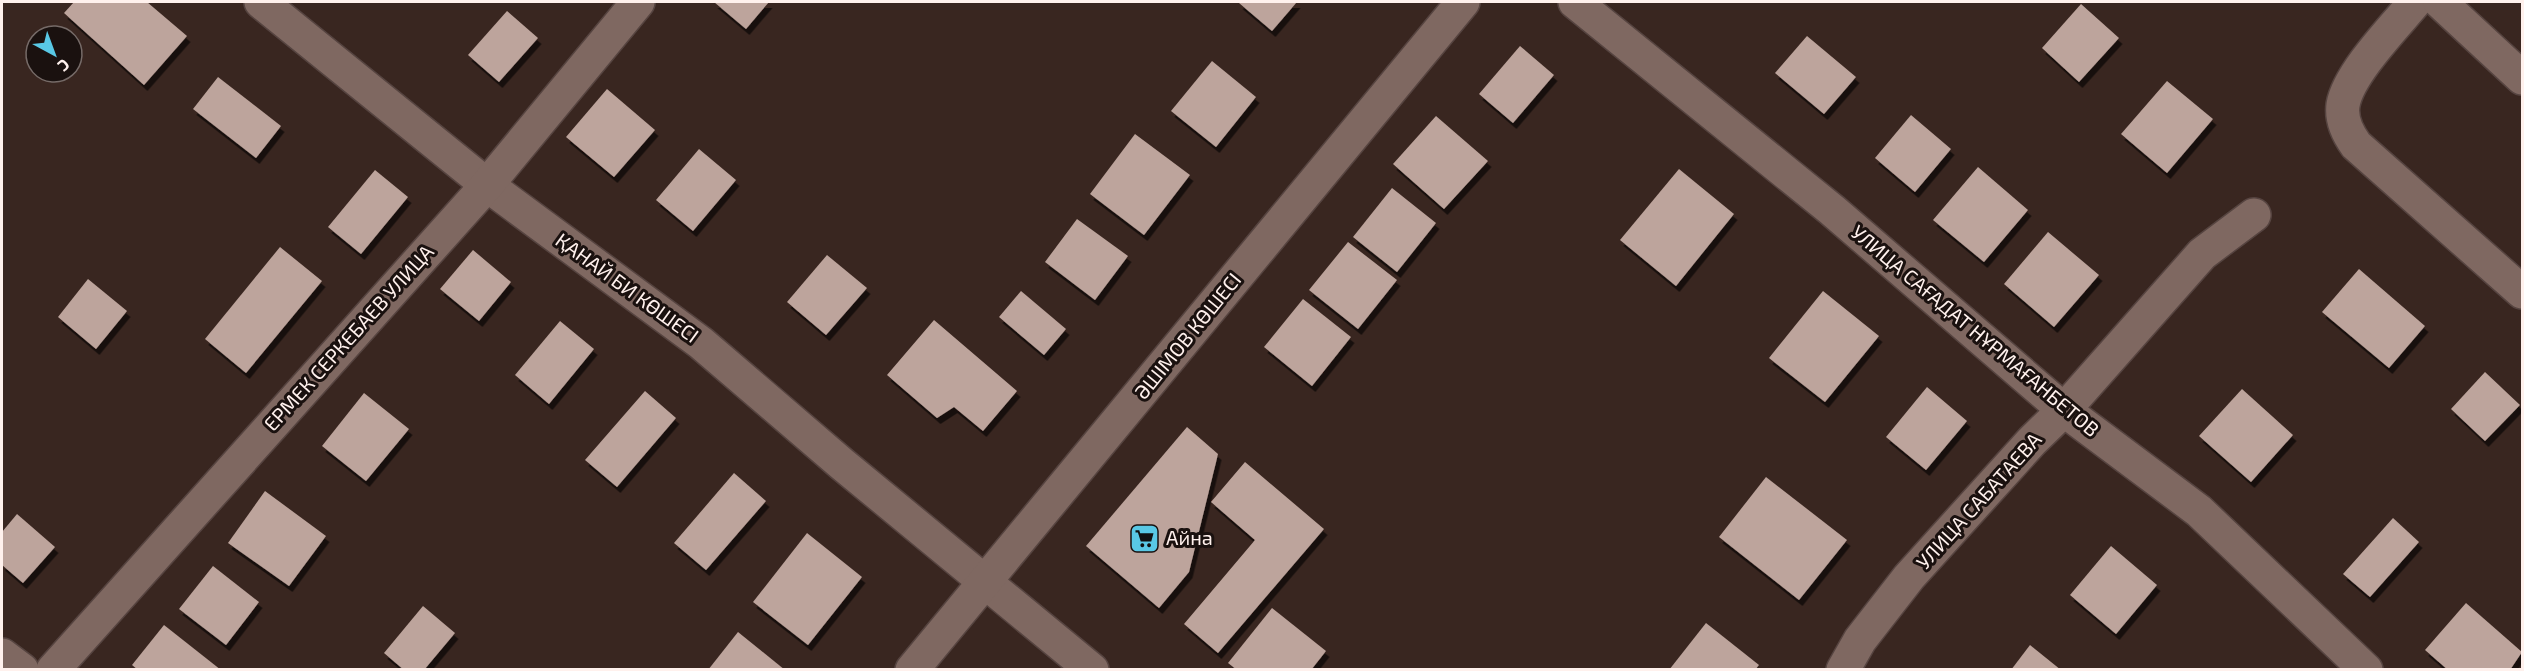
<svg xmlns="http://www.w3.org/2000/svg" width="2524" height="671" font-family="'Exo 2',sans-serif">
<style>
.building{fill:#bda49c;filter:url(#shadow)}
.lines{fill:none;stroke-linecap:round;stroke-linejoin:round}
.minor-casing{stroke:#564440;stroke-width:36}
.minor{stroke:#7f6861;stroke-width:33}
.labels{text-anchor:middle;stroke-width:6;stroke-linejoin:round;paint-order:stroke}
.street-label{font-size:20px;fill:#fff1ed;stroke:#1a110f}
.poi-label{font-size:20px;fill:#fff1ed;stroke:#1a110f;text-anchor:start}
</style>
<defs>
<filter id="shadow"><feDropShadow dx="3.5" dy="6" stdDeviation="0" flood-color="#0009"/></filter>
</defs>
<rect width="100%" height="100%" fill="#392620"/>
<g class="building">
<polygon points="74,2 147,2 187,36 144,85 64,13"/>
<polygon points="714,2 769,2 746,29"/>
<polygon points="1241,2 1297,2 1272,31 1239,3"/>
<polygon points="2081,4 2119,38 2079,82 2042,48"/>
<polygon points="507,11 538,38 499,82 468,55"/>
<polygon points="1807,36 1856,77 1824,114 1775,73"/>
<polygon points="1520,46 1554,75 1513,123 1479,94"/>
<polygon points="1212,61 1256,97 1216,147 1171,111"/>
<polygon points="218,77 281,126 256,158 193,109"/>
<polygon points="2167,81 2213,119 2167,173 2121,134"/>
<polygon points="607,89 655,130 614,177 566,137"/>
<polygon points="1911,115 1951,149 1915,192 1875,158"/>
<polygon points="1436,116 1488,161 1444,209 1393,164"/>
<polygon points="1135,134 1190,175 1144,235 1090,194"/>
<polygon points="699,149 736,180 693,231 656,200"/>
<polygon points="1978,167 2028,210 1984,262 1933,220"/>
<polygon points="1679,169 1734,214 1676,286 1620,240"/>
<polygon points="375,170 408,197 361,254 328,227"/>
<polygon points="1392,188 1436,223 1397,272 1353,237"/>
<polygon points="1077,219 1128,256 1095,300 1045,262"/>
<polygon points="2048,232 2099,275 2054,327 2004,284"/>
<polygon points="1348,242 1397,280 1358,329 1309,290"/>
<polygon points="280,247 322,281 246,373 205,339"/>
<polygon points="473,250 511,282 479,321 440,289"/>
<polygon points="827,255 867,288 826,335 787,302"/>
<polygon points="2359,269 2425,326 2389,368 2322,312"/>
<polygon points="88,279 127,311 96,349 58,317"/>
<polygon points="1021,291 1066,329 1044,355 999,317"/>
<polygon points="1823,291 1879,336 1825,402 1769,358"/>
<polygon points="1303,299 1351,337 1312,386 1264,347"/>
<polygon points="934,320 1017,391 983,431 954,407 937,418 887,375"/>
<polygon points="560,321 594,349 549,404 515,375"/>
<polygon points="2485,372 2520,405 2485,441 2451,409"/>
<polygon points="1927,387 1967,421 1926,470 1886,437"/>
<polygon points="2242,389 2293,435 2251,482 2199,436"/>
<polygon points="645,391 676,418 617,487 585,460"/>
<polygon points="364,393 409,429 366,481 322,446"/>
<polygon points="1187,427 1218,454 1189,572 1159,608 1086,546"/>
<polygon points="1245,462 1324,529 1218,653 1184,624 1255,540 1211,502"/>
<polygon points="734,473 766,501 706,570 674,543"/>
<polygon points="1766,477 1847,540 1799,600 1719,537"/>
<polygon points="265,491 326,536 289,586 228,543"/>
<polygon points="17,514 55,547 23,583 2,565 2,532"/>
<polygon points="2393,518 2419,542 2370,597 2343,574"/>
<polygon points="807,533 862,577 808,645 753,602"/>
<polygon points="2111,546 2157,585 2116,634 2070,595"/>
<polygon points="213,566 259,602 226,645 179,609"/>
<polygon points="2466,603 2522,652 2510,670 2448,670 2425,650"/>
<polygon points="423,606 455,633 424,670 404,670 384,653"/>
<polygon points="1272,608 1326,651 1311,670 1237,670 1228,663"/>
<polygon points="1706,623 1759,665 1755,670 1669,670"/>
<polygon points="164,625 221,670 138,670 132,665"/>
<polygon points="738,632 785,670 708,670"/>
<polygon points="2030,645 2061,670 2011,670"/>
</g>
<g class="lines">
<defs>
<g id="minor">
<polyline points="261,2 487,185 701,343 842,464 1092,670"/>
<polyline points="1575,2 1832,210 2064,410 2199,511 2366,670"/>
<path d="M2415 2C2395 26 2348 74 2343 105 2341 119 2348 134 2356 145L2522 292"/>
<polyline points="2440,2 2522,78"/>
<polyline points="2,655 22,670"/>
<polyline points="53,670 487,185 638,2"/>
<polyline points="912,670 1463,2"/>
<polyline points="1843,670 1860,640 1909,577 2032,441 2064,410 2202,254 2254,215"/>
</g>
</defs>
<use href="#minor" class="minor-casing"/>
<use href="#minor" class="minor"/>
</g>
<defs>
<symbol id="supermarket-square" viewBox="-11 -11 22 22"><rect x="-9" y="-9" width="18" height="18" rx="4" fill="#59c8e5" stroke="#1a110f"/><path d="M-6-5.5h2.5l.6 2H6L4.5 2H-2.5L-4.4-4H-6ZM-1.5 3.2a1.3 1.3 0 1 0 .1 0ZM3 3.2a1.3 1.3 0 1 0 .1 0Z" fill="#111"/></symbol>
</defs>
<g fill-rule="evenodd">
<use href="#supermarket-square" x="1128" y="522" width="33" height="33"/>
</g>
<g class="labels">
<g class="street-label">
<text transform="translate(627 288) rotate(36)" y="7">ҚАНАЙ БИ КӨШЕСІ</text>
<text transform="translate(1975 331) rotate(40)" y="7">УЛИЦА САҒАДАТ НҰРМАҒАНБЕТОВ</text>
<text transform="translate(1188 336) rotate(-51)" y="7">ӘШІМОВ КӨШЕСІ</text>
<text transform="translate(349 338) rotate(-48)" y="7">ЕРМЕК СЕРКЕБАЕВ УЛИЦА</text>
<text transform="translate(1979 501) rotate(-48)" y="7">УЛИЦА САБАТАЕВА</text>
</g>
<g class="poi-label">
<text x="1166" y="545">Айна</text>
</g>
</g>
<rect width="2524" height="671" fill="none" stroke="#fff1ed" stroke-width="6"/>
<g transform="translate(54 54) rotate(139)"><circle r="28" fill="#1a110f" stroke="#766b68" stroke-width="1.5"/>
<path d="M0-4.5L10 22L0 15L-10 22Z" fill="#59c8e5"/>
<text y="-9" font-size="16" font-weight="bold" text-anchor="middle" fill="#fff1ed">С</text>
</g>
</svg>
